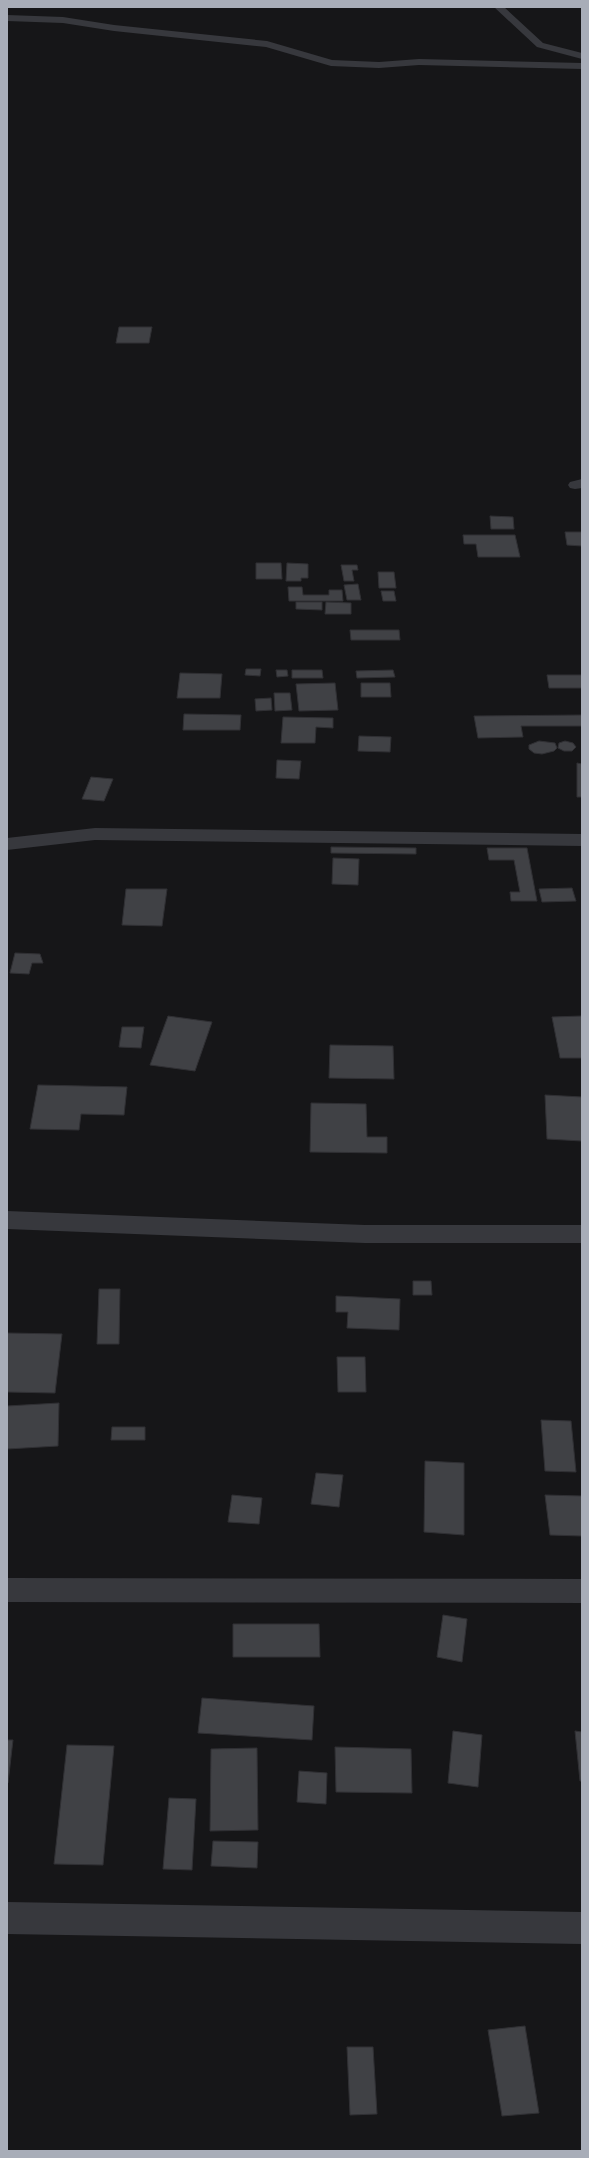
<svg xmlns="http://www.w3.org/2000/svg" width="589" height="2158" font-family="'Golos Text',sans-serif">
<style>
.building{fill:#404145;stroke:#303034}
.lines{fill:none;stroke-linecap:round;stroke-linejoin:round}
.street{fill:#37383d;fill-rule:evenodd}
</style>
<rect width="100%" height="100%" fill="#161618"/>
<g class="building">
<polygon points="119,327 152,327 149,343 116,343"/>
<polygon points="490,516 513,517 514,529 491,529"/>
<polygon points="565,532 582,532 582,546 567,545"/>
<polygon points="463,535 515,535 520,557 478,557 476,544 464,544"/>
<polygon points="256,563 281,563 282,579 256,579"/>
<polygon points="287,563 308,564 308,578 301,578 301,581 286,581"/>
<polygon points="341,565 357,565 358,570 352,570 354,581 344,581"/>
<polygon points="378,572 394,572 396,588 379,588"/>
<polygon points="358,584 361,600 347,600 344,585"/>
<polygon points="288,587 302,587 303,595 329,595 329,590 342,590 343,601 289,601"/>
<polygon points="381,591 394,591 396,601 383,601"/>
<polygon points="296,602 322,602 322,610 296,609"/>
<polygon points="326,602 351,603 351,614 325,614"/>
<polygon points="350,630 399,630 400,640 351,640"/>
<polygon points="246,669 261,669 260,676 245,675"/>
<polygon points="276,670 287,670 288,676 277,677"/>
<polygon points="292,670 322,670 323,678 292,678"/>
<polygon points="393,670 395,677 357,678 356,671"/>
<polygon points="180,673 222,674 220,698 177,698"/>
<polygon points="547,675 582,675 582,688 549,688"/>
<polygon points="335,683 338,710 299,711 296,684"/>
<polygon points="361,683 390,683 391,697 361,697"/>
<polygon points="274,693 290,693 292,710 275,711"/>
<polygon points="271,698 272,710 256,711 255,699"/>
<polygon points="184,714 241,715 240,730 183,730"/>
<polygon points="582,715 582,726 521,726 523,737 478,738 474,716"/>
<polygon points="283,717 333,718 333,728 316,727 315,743 281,743"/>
<polygon points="359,736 391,737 390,752 358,751"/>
<polygon points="539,741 555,743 557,748 554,751 542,754 534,753 529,749 529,745"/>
<polygon points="565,741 573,743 576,747 572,751 564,751 558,748 559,743"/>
<polygon points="277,760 301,761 299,779 276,778"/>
<polygon points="577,763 582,764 582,797 577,797"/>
<polygon points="91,777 113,779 104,801 82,799"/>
<polygon points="331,847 416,848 416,854 331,853"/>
<polygon points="487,848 527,848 537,901 511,901 510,892 520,892 514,860 489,860"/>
<polygon points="333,858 359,859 358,885 332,884"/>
<polygon points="572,888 576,901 542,902 539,889"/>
<polygon points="126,889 167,889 162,926 122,925"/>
<polygon points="15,953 40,954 43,963 32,963 29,974 10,973"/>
<polygon points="168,1016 212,1022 195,1071 150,1065"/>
<polygon points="582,1016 582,1058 560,1058 552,1017"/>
<polygon points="122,1027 144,1027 141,1048 119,1047"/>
<polygon points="330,1045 393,1046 394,1079 329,1078"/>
<polygon points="38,1085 127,1087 124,1115 81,1114 79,1130 30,1129"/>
<polygon points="545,1095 582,1097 582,1141 547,1139"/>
<polygon points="311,1103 366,1104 367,1137 387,1137 387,1153 310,1152"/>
<polygon points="413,1281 431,1281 432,1295 413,1295"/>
<polygon points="99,1289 120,1289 119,1344 97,1344"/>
<polygon points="336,1296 400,1299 399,1330 347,1328 348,1312 336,1312"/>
<polygon points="7,1333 62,1334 55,1393 7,1392"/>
<polygon points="337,1357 365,1357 366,1392 338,1392"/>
<polygon points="59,1403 58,1446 7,1449 7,1406"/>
<polygon points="541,1420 571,1421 576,1472 545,1471"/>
<polygon points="112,1427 145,1427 145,1440 111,1440"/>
<polygon points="425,1461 464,1463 464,1535 424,1532"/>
<polygon points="316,1473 343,1475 339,1507 311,1504"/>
<polygon points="232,1495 262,1498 259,1524 228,1522"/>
<polygon points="545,1495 582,1496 582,1536 550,1535"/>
<polygon points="443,1615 467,1619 462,1662 437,1657"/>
<polygon points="233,1624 319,1624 320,1657 233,1657"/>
<polygon points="202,1698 314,1706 312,1740 198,1733"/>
<polygon points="453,1731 482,1735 478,1787 448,1783"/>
<polygon points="575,1731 582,1732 582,1781 580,1781"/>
<polygon points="7,1740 13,1740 8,1783 7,1783"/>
<polygon points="67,1745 114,1746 103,1865 54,1864"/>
<polygon points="335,1747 411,1749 412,1793 336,1792"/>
<polygon points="257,1748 258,1830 210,1831 211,1749"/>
<polygon points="299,1771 327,1773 326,1804 297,1802"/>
<polygon points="169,1798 196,1799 192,1870 163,1869"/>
<polygon points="213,1841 258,1842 257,1868 211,1866"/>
<polygon points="525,2026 539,2113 502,2116 488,2030"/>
<polygon points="347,2047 373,2047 377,2114 350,2115"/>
</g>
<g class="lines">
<g class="street">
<polygon points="494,7 504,7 543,43 582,53 582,59 537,47"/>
<polygon points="7,15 63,17 114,25 267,41 332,60 379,62 419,59 582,63 582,69 419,65 379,68 331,66 266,47 114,31 63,23 7,21"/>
<polygon points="582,479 582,488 575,489 570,488 568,485 570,482"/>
<polygon points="95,828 582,834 582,846 95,840 7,850 7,838"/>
<polygon points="7,1211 365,1225 582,1225 582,1243 365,1243 7,1229"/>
<polygon points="7,1578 582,1579 582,1603 7,1602"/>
<polygon points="7,1902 582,1912 582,1944 7,1934"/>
</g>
</g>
<rect width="589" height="2158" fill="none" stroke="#a8adb8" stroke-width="16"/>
</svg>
